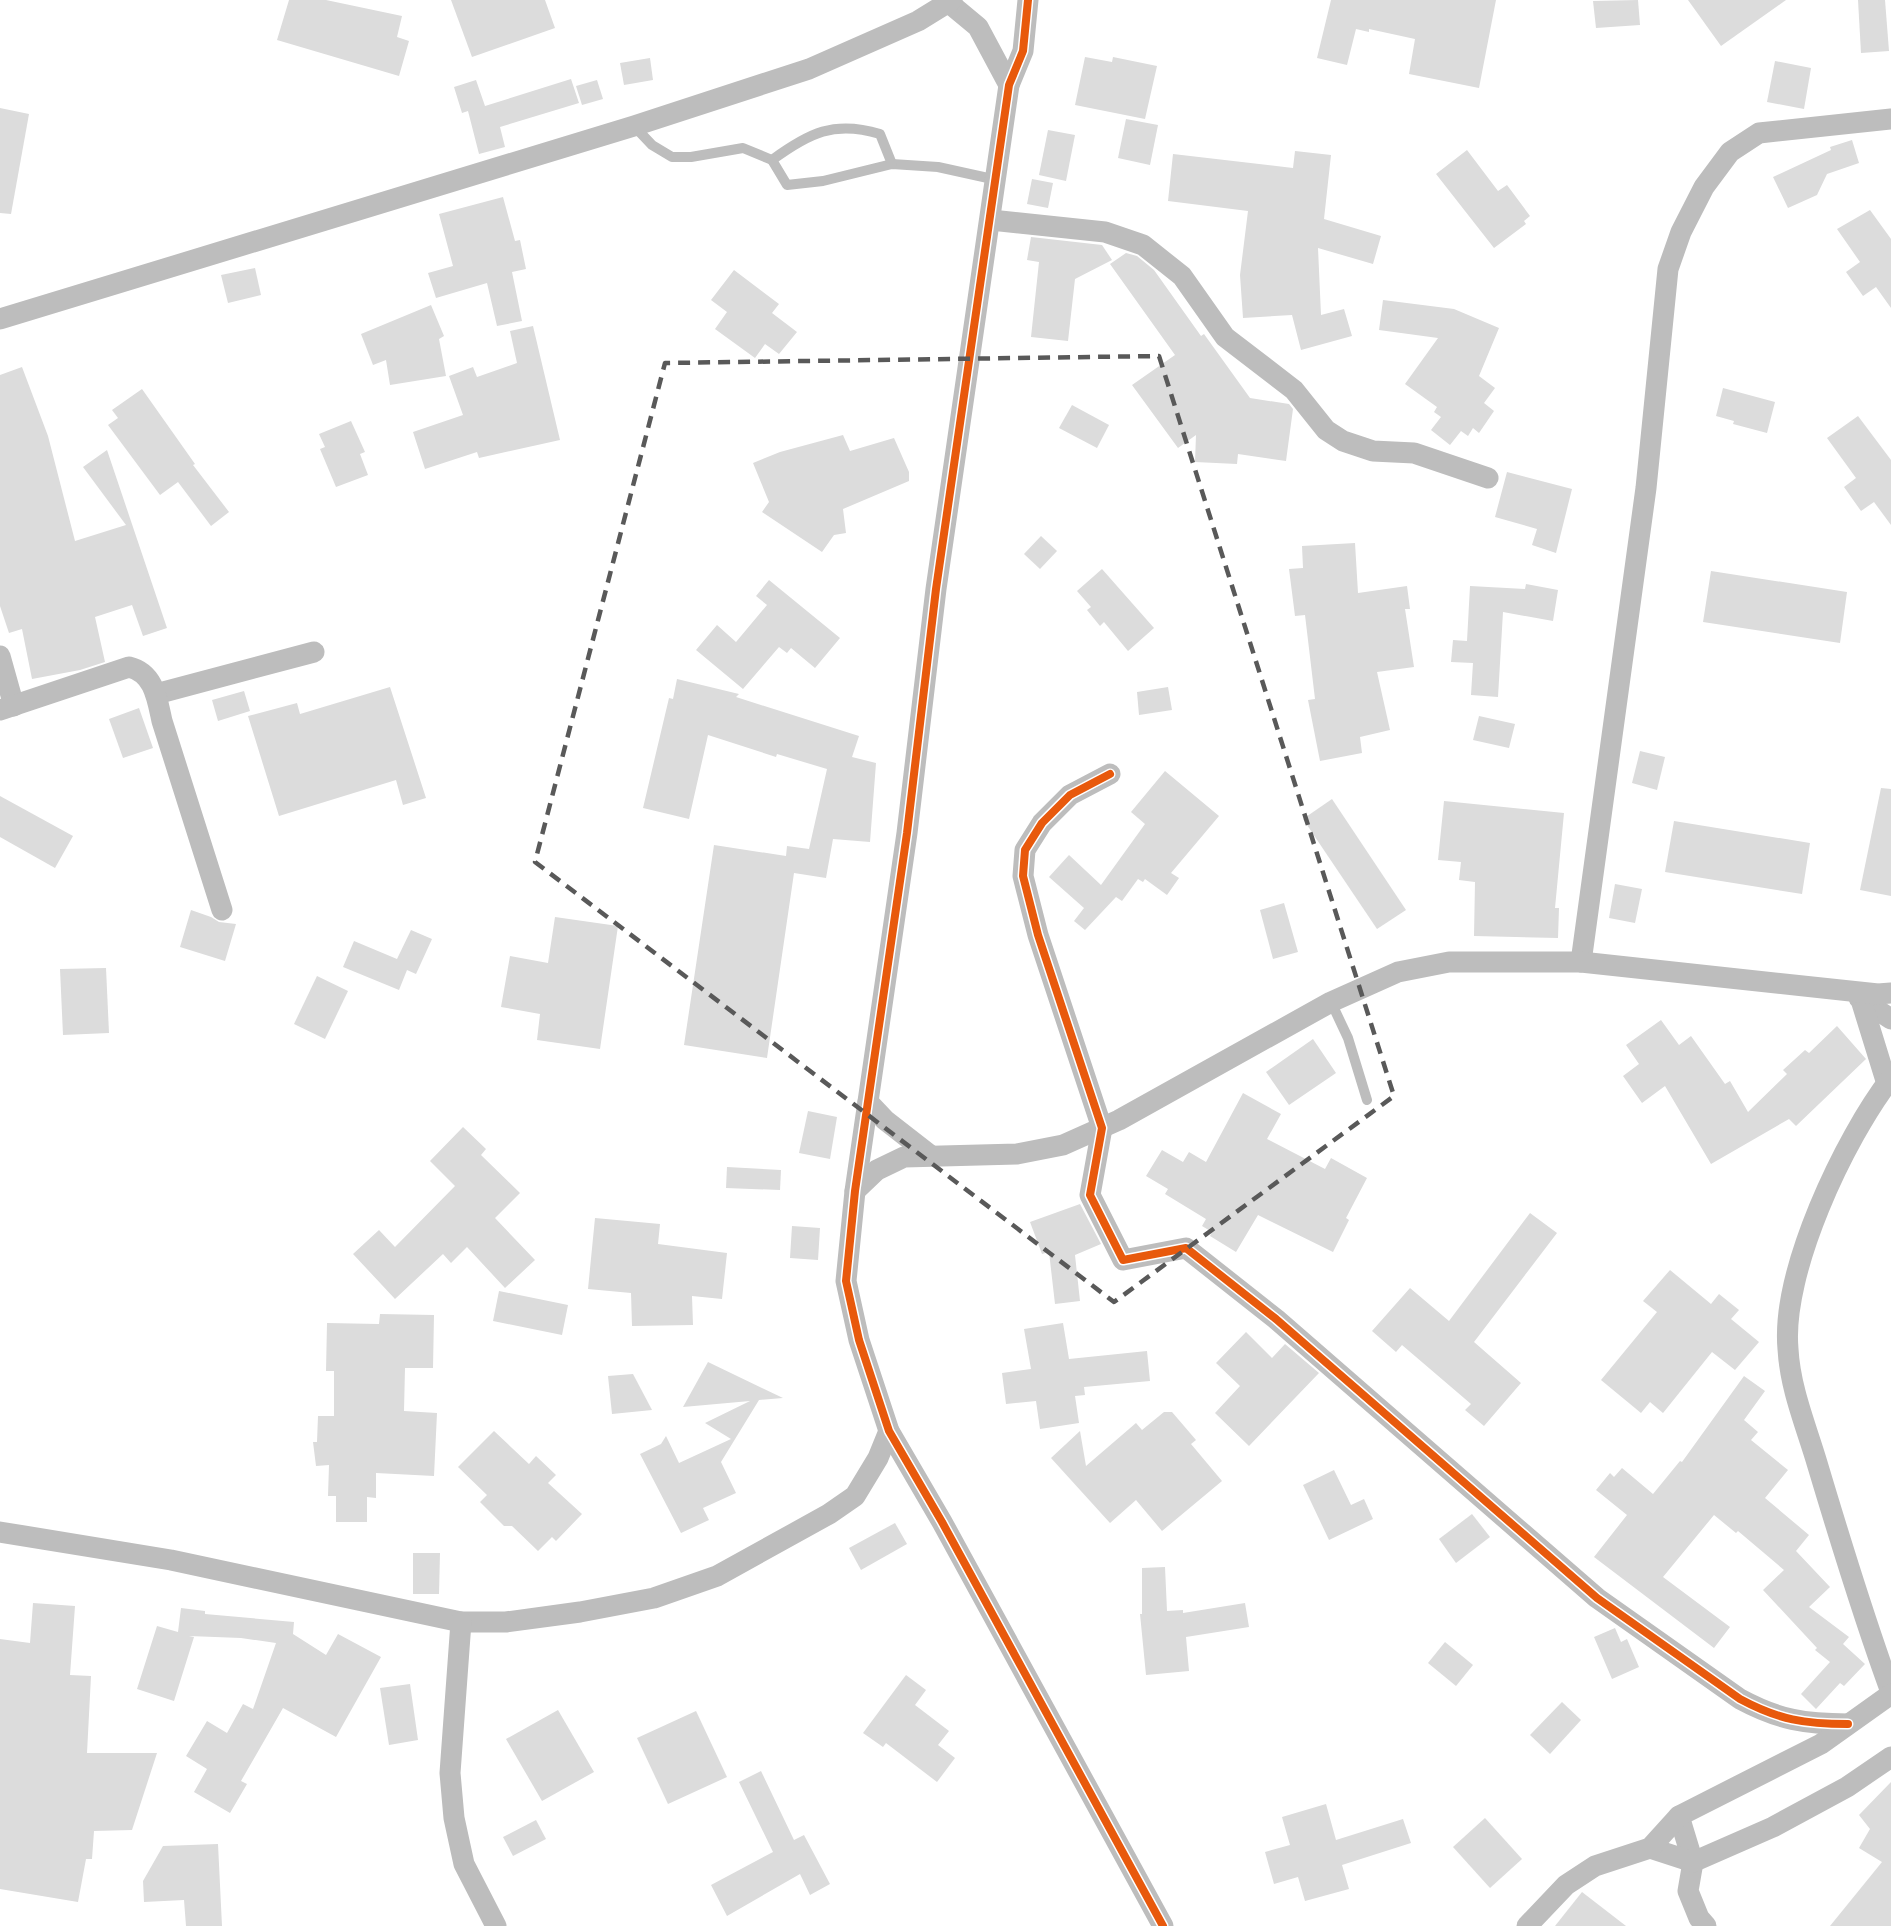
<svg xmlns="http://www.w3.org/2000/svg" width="1891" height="1926" font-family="'DejaVu Sans',sans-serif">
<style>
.building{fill:#dcdcdc}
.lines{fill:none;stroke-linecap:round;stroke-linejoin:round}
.lane{stroke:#bdbdbd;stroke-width:10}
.street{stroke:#bdbdbd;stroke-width:21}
.cycleway-casing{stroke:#fff;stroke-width:11}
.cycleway{stroke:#e8590c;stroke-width:8}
.marked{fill:none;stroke:#595959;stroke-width:4.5;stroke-dasharray:12 8;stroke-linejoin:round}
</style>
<rect width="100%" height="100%" fill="#fff"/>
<g class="building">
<polygon points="289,0 326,0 402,16 397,37 409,41 399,76 277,40"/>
<polygon points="451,0 545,0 555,28 472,57"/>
<polygon points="1331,0 1496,0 1479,88 1409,74 1415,39 1369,29 1369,32 1356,29 1347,65 1317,58"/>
<polygon points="1638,0 1640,25 1596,28 1593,1"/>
<polygon points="1688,0 1786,0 1721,46"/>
<polygon points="1858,0 1885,0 1889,51 1861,53"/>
<polygon points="1085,57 1112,62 1113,57 1157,66 1145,119 1075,105"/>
<polygon points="650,58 653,80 624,85 620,63"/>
<polygon points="1775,61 1811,68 1804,109 1767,102"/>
<polygon points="571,79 579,103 500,127 505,147 479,154 468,111 462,113 454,87 476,80 485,106"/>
<polygon points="597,80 603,99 582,105 576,86"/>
<polygon points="0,108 29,114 11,214 0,213"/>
<polygon points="1126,119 1158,125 1150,165 1118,158"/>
<polygon points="1048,130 1075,135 1066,181 1039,175"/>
<polygon points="1852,140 1859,163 1827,174 1817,195 1788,208 1773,177 1831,150 1830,147"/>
<polygon points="1467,150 1498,191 1507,185 1530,216 1524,221 1526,224 1494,248 1436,174"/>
<polygon points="1295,151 1331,155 1324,219 1381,236 1373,264 1318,248 1321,315 1344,309 1352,336 1301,350 1292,315 1243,318 1240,275 1248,211 1168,201 1173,154 1293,168"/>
<polygon points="1032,179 1053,183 1048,208 1027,204"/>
<polygon points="503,197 515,241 520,240 526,269 512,272 522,321 497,326 487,283 436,298 428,273 453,266 439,214"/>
<polygon points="1870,210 1891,239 1891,308 1876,287 1863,296 1846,272 1860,262 1837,229"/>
<polygon points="1031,237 1102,245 1112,260 1075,279 1068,341 1031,337 1039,262 1027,260"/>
<polygon points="1126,253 1137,256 1154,270 1201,336 1204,334 1250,398 1289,404 1293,409 1286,461 1238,454 1237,464 1195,462 1196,435 1178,448 1132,385 1175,355 1110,264"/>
<polygon points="255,268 261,295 228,303 221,275"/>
<polygon points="734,270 779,304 772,313 797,332 779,354 765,344 755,358 715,329 727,312 711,300"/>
<polygon points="1383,300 1454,309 1499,328 1479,376 1495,388 1484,403 1494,411 1479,433 1473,428 1468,436 1461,431 1450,445 1431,430 1441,417 1434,412 1437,407 1405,384 1438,338 1379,330"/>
<polygon points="431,305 444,336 439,339 446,376 390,385 386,360 373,365 361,334"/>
<polygon points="533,326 560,440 479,458 477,452 425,469 413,432 463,415 449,376 473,367 477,377 517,363 510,331"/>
<polygon points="22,367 48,436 75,541 126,525 83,467 107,450 167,628 143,636 132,605 95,617 105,662 80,670 32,679 22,629 9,633 0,606 0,375"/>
<polygon points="1723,388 1775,402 1767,433 1733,424 1734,421 1716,416"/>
<polygon points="142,389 195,464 193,465 229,512 211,526 178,482 160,495 108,425 118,418 112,410"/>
<polygon points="1072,405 1109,425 1097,448 1059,428"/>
<polygon points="1858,416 1891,460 1891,525 1874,502 1861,511 1844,487 1856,478 1827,438"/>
<polygon points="351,421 365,452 360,454 368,475 336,487 320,449 325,447 319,434"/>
<polygon points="843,435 850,451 894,438 909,472 909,481 843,509 846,533 834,535 822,552 762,512 769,502 753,463 780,452"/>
<polygon points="1507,472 1572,489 1556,553 1532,545 1537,529 1495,517"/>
<polygon points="1041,536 1057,551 1040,569 1024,554"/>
<polygon points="1355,543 1358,593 1407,586 1410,609 1405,609 1414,667 1377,672 1390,730 1360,737 1362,753 1320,761 1308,700 1315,699 1305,615 1295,616 1289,569 1303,568 1302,546"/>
<polygon points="1102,569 1154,628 1128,651 1104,622 1100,626 1087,610 1091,607 1077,591"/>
<polygon points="1711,571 1847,592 1840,643 1703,622"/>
<polygon points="769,580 840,638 815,668 791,648 787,653 779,647 743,689 696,650 717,625 736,642 767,605 756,596"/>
<polygon points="1526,584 1558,590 1553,621 1503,612 1498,697 1471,695 1473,663 1451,662 1453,640 1467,641 1470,586 1525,589"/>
<polygon points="677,679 739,694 736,697 859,736 852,757 876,763 870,842 833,839 826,878 794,873 767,1058 684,1045 714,845 786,856 787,846 809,849 827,769 777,754 776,757 708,735 689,819 643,808 669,698 673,699"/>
<polygon points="390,687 426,798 403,805 396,780 279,816 248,716 297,703 300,714"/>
<polygon points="1168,687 1172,710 1139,715 1137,692"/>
<polygon points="244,691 250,711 218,721 212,700"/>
<polygon points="139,708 153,748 123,758 109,719"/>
<polygon points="1479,716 1515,724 1509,748 1473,740"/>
<polygon points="1640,751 1665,757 1657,790 1632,783"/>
<polygon points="1165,771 1219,816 1171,873 1179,878 1167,895 1145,879 1143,882 1138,879 1122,901 1116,897 1085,930 1074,921 1084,908 1049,877 1069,855 1101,885 1145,824 1131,812"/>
<polygon points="1881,788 1891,789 1891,896 1860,890"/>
<polygon points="0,796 73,836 55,868 0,837"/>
<polygon points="1332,799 1406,910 1377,929 1303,819"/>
<polygon points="1444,801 1564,813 1555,908 1559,908 1558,938 1474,936 1475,882 1459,880 1461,862 1438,860"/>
<polygon points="1674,821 1810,843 1802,894 1665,872"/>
<polygon points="1615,884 1642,889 1635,923 1609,918"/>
<polygon points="1284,903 1298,952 1273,959 1260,910"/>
<polygon points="191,910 211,917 219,922 236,924 225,961 180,947"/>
<polygon points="555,917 618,926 600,1049 537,1040 540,1014 501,1007 510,956 548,963"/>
<polygon points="411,930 432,939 416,974 407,970 399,990 343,967 354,941 397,959"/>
<polygon points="106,968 109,1033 63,1035 60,969"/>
<polygon points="317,976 348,991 325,1039 294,1024"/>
<polygon points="1661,1020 1679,1045 1691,1036 1725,1084 1730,1081 1748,1112 1787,1074 1783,1070 1805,1050 1809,1053 1837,1026 1866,1059 1796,1126 1789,1119 1711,1164 1665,1086 1642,1103 1623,1076 1639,1064 1626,1045"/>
<polygon points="1313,1039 1336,1073 1289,1105 1266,1072"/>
<polygon points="1243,1093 1281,1114 1267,1139 1325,1169 1331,1158 1367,1178 1346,1218 1349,1220 1333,1252 1258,1215 1236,1252 1210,1236 1212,1232 1202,1226 1206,1219 1165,1194 1168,1189 1146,1176 1162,1150 1183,1162 1189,1152 1206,1162"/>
<polygon points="808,1111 837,1117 830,1159 799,1153"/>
<polygon points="463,1127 486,1149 481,1155 520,1193 495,1218 535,1260 505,1288 467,1247 451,1263 443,1254 395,1299 353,1254 379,1230 395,1247 455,1186 430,1161"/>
<polygon points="727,1167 781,1170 780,1190 726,1188"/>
<polygon points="1080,1204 1101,1244 1075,1255 1080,1301 1055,1304 1049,1252 1042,1254 1030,1222"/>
<polygon points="1530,1213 1557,1233 1474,1342 1521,1383 1484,1426 1465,1410 1471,1404 1402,1345 1396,1352 1372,1331 1410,1288 1449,1321"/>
<polygon points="595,1218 660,1224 658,1244 727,1253 722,1299 692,1296 693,1325 632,1326 631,1293 588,1289"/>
<polygon points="792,1226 820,1228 818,1260 790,1258"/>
<polygon points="1670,1270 1711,1304 1719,1294 1739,1310 1731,1319 1759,1342 1735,1370 1712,1352 1663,1413 1650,1402 1641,1413 1601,1380 1657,1312 1643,1301"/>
<polygon points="499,1291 568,1305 562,1335 493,1321"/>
<polygon points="380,1314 434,1315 433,1368 405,1368 404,1411 437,1413 434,1476 376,1473 376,1498 367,1497 367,1522 336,1522 336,1496 328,1496 329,1465 316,1466 313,1442 317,1442 318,1416 334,1416 334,1371 326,1371 327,1323 379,1324"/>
<polygon points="1063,1323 1069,1359 1147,1351 1150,1381 1084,1387 1085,1395 1075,1396 1079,1423 1040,1429 1036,1401 1006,1404 1002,1373 1031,1369 1024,1329"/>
<polygon points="1246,1332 1272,1358 1285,1344 1319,1373 1249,1446 1215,1413 1240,1386 1216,1363"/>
<polygon points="708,1362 783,1398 759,1400 721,1462 736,1493 703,1508 709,1520 681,1533 640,1454 661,1444 666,1436 679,1463 731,1439 705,1423 750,1401 683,1407"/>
<polygon points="633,1374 652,1410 612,1414 608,1376"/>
<polygon points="1744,1376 1765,1391 1744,1420 1758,1432 1751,1440 1788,1470 1765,1498 1809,1535 1796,1551 1830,1587 1809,1607 1849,1637 1843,1644 1865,1664 1844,1686 1840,1683 1816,1709 1801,1694 1830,1662 1815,1650 1817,1648 1763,1590 1784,1570 1738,1531 1736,1533 1714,1515 1663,1577 1730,1627 1714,1648 1594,1557 1627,1515 1596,1490 1610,1473 1614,1477 1622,1468 1653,1494 1680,1461 1682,1462"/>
<polygon points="1164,1412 1172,1412 1196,1440 1191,1444 1222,1481 1162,1531 1136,1500 1110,1523 1051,1458 1080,1431 1086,1466 1136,1423 1142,1430"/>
<polygon points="494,1431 529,1464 536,1456 556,1475 548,1483 582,1514 556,1541 552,1537 538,1551 512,1526 504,1526 480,1502 487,1495 458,1467"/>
<polygon points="1334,1470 1351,1505 1364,1499 1373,1519 1329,1540 1303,1485"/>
<polygon points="1472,1514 1490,1537 1456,1563 1439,1539"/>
<polygon points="895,1523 907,1544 861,1570 849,1548"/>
<polygon points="413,1553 440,1553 439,1594 413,1594"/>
<polygon points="1165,1567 1167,1611 1183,1610 1183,1613 1245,1603 1249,1627 1186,1637 1189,1671 1146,1675 1140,1614 1142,1614 1142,1568"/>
<polygon points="33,1603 75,1606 70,1675 91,1676 87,1753 157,1753 132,1830 94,1831 92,1859 86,1859 78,1902 0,1889 0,1639 30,1643"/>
<polygon points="181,1608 205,1611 205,1614 294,1622 293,1634 326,1655 338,1634 381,1657 336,1737 283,1708 241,1781 247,1784 230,1813 194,1792 207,1769 186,1756 207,1721 227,1733 243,1704 253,1709 276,1643 241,1638 189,1636 194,1637 174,1701 137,1689 157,1626 178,1632"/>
<polygon points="1615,1628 1621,1642 1627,1639 1639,1667 1612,1679 1594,1637"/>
<polygon points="1445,1642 1473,1665 1456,1686 1428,1663"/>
<polygon points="906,1675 926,1690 915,1705 949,1731 938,1745 955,1758 937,1782 886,1743 883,1747 863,1733"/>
<polygon points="410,1684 418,1740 389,1745 380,1688"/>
<polygon points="1562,1702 1581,1720 1550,1754 1530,1735"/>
<polygon points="558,1710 594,1772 542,1801 506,1739"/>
<polygon points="696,1711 727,1777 668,1804 637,1738"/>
<polygon points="761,1771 794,1840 804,1835 830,1884 810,1895 800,1874 727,1916 711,1885 773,1852 739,1782"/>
<polygon points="1891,1782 1891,1926 1830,1926 1882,1862 1859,1848 1870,1829 1859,1815"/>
<polygon points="1326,1804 1336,1840 1403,1819 1411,1843 1342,1865 1349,1889 1305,1901 1298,1877 1274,1884 1265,1852 1290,1845 1282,1817"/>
<polygon points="1485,1818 1522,1859 1490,1888 1453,1847"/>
<polygon points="536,1820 546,1839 513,1856 503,1837"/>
<polygon points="218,1844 222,1926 186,1926 184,1900 144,1902 143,1881 163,1846"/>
<polygon points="1582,1892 1626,1926 1555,1926"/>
</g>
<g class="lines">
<g class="lane">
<polyline points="634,126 652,145 672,157 691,157 743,148 772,160 787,185 823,181 892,164 938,167 997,180"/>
<path d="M772 160C809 133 834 120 880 134L892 164"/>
<polyline points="1331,1002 1348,1038 1367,1100"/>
</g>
<g class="street">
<polyline points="1028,0 1023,51 1009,85 936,589 907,833 855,1191 846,1281 859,1340 889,1431 942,1522 1163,1926"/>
<polyline points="949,3 978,27 1009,85"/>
<polyline points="991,220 1105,232 1143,245 1182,276 1225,337 1294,390 1326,430 1343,441 1373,451 1414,453 1488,478"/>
<polyline points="0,319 634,126 809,69 918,21 952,0"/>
<polyline points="0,656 14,706"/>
<polyline points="156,694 314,652"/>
<path d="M0 710 129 667C154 673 157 698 162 721L222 910"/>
<path d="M1110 774 1070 795 1042 823 1025 850 1023 876 1038 935 1102 1128 1090 1195 1123 1260 1186 1248 1276 1319 1597 1598 1740 1699C1779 1720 1805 1724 1848 1724"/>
<polyline points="1581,962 1646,488 1668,269 1681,232 1704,187 1730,152 1759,133 1891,119"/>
<polyline points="1859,998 1891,1019"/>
<polyline points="1861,1000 1887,1084"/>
<path d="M1891 1078C1844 1139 1781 1272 1788 1349 1790 1388 1806 1426 1817 1463 1840 1540 1863 1616 1891 1692"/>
<polyline points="868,1102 885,1120 930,1155"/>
<polyline points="855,1191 877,1170 904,1157 1017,1154 1063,1145 1119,1120 1331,1002 1398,972 1449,962 1581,962 1878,994 1891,993"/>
<polyline points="0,1532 171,1560 461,1622 506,1622 580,1612 654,1598 717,1576 829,1514 855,1496 878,1458 889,1431"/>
<polyline points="461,1622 450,1773 454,1818 464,1864 496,1926"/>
<polyline points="1679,1816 1693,1862 1688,1891 1699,1918 1706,1926"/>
<polyline points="1650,1848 1693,1862 1773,1827 1847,1787 1891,1757"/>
<polyline points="1527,1926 1566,1885 1595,1866 1650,1848 1679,1816 1821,1744 1891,1694"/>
</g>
<defs>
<g id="cycleway">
<polyline points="1028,0 1023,51 1009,85 936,589 907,833 855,1191 846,1281 859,1340 889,1431 942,1522 1163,1926"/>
<path d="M1110 774 1070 795 1042 823 1025 850 1023 876 1038 935 1102 1128 1090 1195 1123 1260 1186 1248 1276 1319 1597 1598 1740 1699C1779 1720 1805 1724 1848 1724"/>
</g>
</defs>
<use href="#cycleway" class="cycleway-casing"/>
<use href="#cycleway" class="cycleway"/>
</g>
<path class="marked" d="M1159 356 1394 1096 1114 1302 535 862 665 363Z"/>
</svg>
